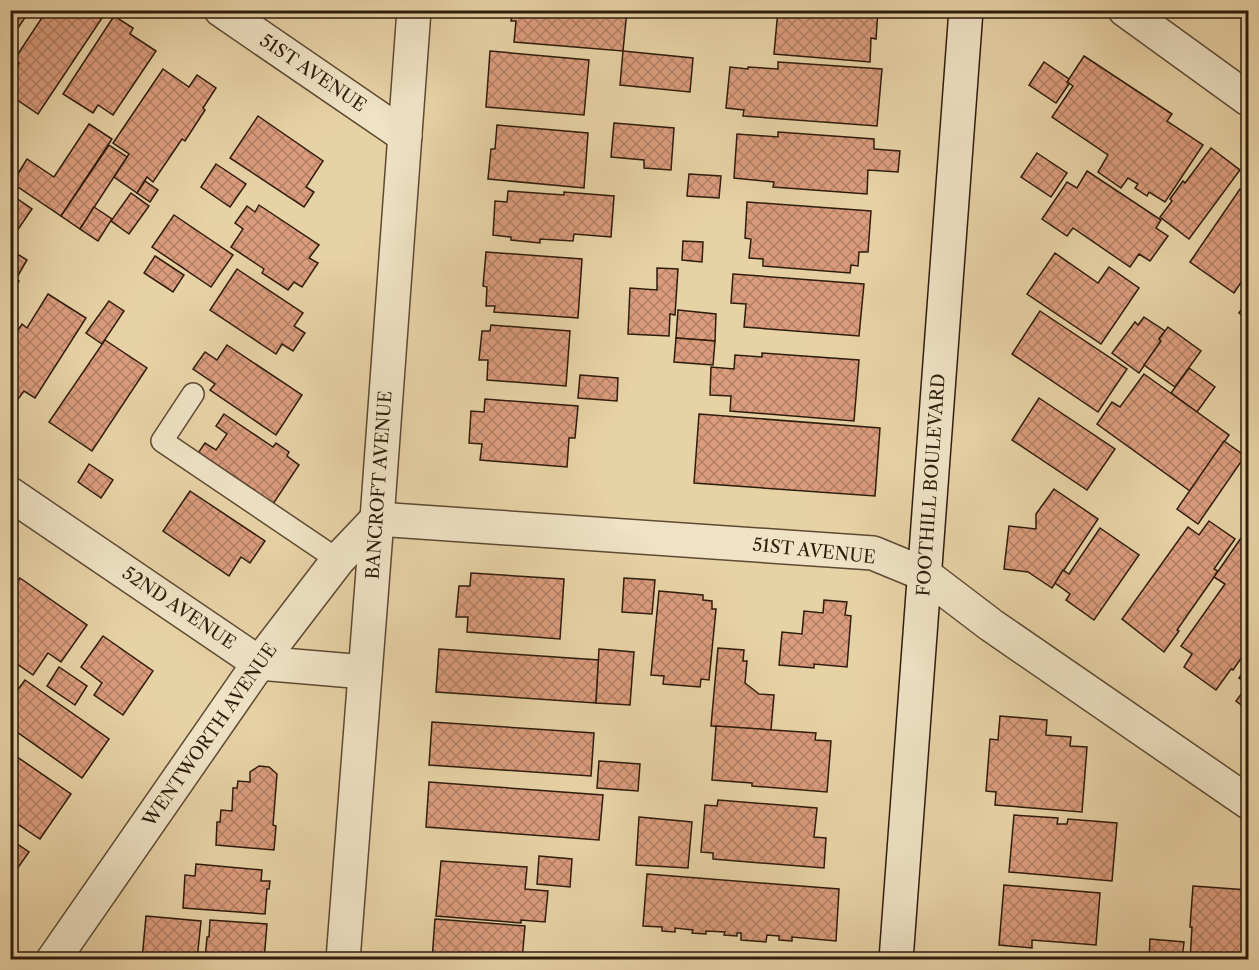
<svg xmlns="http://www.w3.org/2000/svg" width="1259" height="970" font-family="'Libre Caslon Text',serif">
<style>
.building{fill:url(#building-cross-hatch);stroke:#2f1d0c;stroke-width:1.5}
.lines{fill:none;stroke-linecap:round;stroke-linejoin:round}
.service-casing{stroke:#5d4a32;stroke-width:24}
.minor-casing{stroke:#5d4a32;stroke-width:36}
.tertiary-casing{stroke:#5d4a32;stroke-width:36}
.secondary-casing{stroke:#2f1d0c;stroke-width:36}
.service{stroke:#efe2c5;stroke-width:21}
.minor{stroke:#efe2c5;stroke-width:33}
.tertiary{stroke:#efe2c5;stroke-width:33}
.secondary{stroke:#efe2c5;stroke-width:33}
.labels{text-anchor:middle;stroke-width:4.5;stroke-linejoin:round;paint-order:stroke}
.street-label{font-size:18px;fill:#2f1d0c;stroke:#efe2c5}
</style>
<defs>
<pattern id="building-cross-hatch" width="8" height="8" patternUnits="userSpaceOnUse" patternTransform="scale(1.5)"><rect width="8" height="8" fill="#db9c7d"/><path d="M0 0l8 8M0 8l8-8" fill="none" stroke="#b27f65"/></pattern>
</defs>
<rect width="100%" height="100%" fill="#e7d2a6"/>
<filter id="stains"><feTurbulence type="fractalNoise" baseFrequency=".00333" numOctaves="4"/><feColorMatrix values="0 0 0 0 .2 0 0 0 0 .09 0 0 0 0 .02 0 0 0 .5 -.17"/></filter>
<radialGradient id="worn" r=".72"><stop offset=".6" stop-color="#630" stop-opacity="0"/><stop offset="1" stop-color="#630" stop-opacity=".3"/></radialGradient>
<g class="building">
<polygon points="10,10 30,10 10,40"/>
<polygon points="47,10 103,10 106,12 38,114 10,95 10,75 19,63 14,60"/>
<polygon points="512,10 627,10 623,51 514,42 516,21 511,21"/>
<polygon points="778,10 878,10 876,39 871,38 870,62 774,54"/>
<polygon points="114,16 133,28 130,34 156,51 113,115 98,105 93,113 63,94"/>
<polygon points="490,51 589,60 584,115 486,107"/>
<polygon points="623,51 693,58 690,92 620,85"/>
<polygon points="1084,56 1172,114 1167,121 1203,145 1165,202 1149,192 1147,196 1135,188 1138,184 1128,178 1121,188 1098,172 1108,155 1052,117 1073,86 1067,82"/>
<polygon points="778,62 882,69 877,126 743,116 744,110 726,108 730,67 748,69 748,67 778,69"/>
<polygon points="1044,62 1069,79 1067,82 1069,84 1056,103 1029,85"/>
<polygon points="163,69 189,87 197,75 216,88 203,108 205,110 185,141 182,139 153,182 147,177 137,193 114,177 129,154 113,143"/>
<polygon points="258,116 323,161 306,187 314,192 304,207 230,158"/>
<polygon points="614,123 674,128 671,170 644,168 644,160 611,157"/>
<polygon points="89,124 112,139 61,216 12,183 27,159 54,177"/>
<polygon points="497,125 588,133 584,188 488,179 491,149 495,149"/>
<polygon points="778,132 874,139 874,149 900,151 898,172 868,170 867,194 773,187 774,182 734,178 737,134 778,137"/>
<polygon points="109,145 127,157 80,229 61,216"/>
<polygon points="1211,148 1240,170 1189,239 1160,217 1172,201 1170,199 1183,181 1185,183"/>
<polygon points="1037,153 1067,173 1051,197 1021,177"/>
<polygon points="216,164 246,184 230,207 201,187"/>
<polygon points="1087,171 1161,220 1156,228 1168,236 1150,261 1139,254 1130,267 1073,228 1067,236 1042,219 1067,182 1077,188"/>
<polygon points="689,174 721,176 719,198 687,196"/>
<polygon points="145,181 158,190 150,202 137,193"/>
<polygon points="1240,189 1248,194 1248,272 1234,293 1190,262"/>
<polygon points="508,191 564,195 564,192 614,196 611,237 574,234 573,241 540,239 540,243 511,240 511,237 493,235 495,201 507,202"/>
<polygon points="131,193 149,206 129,234 111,221"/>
<polygon points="12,195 32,209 10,241 10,197"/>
<polygon points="747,202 871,211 868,252 859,252 858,266 851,265 850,273 763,266 763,259 749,258 751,239 745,238"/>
<polygon points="259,205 319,245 309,258 318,263 302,287 294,282 288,290 262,273 264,269 231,247 243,229 235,223 247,206 255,212"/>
<polygon points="94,207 112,219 98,241 80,229"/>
<polygon points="174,215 233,255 211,287 152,247"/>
<polygon points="683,241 703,242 702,262 682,260"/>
<polygon points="11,250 27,260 16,279 19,281 10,295"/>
<polygon points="486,252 582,259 578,318 494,312 495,306 486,306 487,287 483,286"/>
<polygon points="1055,253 1098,283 1109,267 1139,288 1101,344 1027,294"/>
<polygon points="155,256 184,275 173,292 144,273"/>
<polygon points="657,268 678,269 675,315 670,314 669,336 628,334 630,288 657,290"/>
<polygon points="237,269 303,313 294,326 305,333 293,351 282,344 276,354 210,310"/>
<polygon points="733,274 864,284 859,336 744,327 746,304 731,303"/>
<polygon points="48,294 86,318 35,398 24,391 18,399 10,395 10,342 22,324 27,328"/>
<polygon points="1248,300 1248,321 1239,313"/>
<polygon points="109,301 124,311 102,344 86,333"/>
<polygon points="678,310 716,314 715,341 676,338"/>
<polygon points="1040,311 1127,369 1098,412 1012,354"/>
<polygon points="1144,317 1165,331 1159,339 1161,341 1139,373 1112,353 1135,322 1138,325"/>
<polygon points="491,325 570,331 566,386 487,380 488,360 479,360 482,331 490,331"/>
<polygon points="1168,327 1201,351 1175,387 1144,365 1161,341 1159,339"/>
<polygon points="676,338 715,341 713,365 674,362"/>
<polygon points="105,340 147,368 92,451 49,422"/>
<polygon points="227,345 302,395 276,435 210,390 215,384 193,369 205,352 217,360"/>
<polygon points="762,353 859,360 854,421 730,411 731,396 710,395 711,367 734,369 735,355 762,357"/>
<polygon points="1189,368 1215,387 1197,412 1171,393"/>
<polygon points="1144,374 1229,435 1190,491 1097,424 1112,402 1120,407"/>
<polygon points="580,375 618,378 617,401 578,398"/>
<polygon points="1039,398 1115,449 1087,490 1012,440"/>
<polygon points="485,399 578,406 575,438 569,438 567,467 480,460 482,444 469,443 471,411 484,412"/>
<polygon points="224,414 273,447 276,443 289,452 287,456 299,465 271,507 196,456 205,443 216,450 227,434 216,426"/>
<polygon points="699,414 880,428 875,496 694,483"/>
<polygon points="1224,441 1245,456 1198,524 1177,509"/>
<polygon points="89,464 113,480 101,498 78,482"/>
<polygon points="1054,489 1098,519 1052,588 1028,572 1004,569 1009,526 1036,529 1036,514"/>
<polygon points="190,491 265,541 250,563 241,557 229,576 163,531"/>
<polygon points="1209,521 1235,539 1214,569 1218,571 1214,577 1177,630 1179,631 1164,652 1122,619 1188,527 1199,535"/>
<polygon points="1100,528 1139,555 1094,620 1066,600 1070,594 1055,583 1063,570 1069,574"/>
<polygon points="1248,528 1248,648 1233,670 1231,669 1216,690 1184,667 1192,654 1181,646 1225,584 1214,577"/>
<polygon points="471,573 564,579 560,639 467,632 468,617 456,617 459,586 470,586"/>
<polygon points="20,578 87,625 61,662 48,653 33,675 10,659 10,592"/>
<polygon points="624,578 655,580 652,614 622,612"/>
<polygon points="659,591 703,595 703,600 712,601 712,609 716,609 709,680 701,679 700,687 663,684 664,676 651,675"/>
<polygon points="824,600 847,602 845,615 851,616 847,667 814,664 814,668 779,665 782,632 802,634 804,611 823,613"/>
<polygon points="103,636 153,671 123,715 94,695 102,683 81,667"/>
<polygon points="718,648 744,650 743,661 747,661 745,683 759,694 774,695 771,730 711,726"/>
<polygon points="439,649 599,660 596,703 436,692"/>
<polygon points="599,649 634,652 630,705 596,703"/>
<polygon points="1248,664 1248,710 1236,701 1248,685 1239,678"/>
<polygon points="59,667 87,686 75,705 47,686"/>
<polygon points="25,680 109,739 82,778 10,727 10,697 15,691 16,692"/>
<polygon points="1000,716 1047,720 1046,735 1071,737 1070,746 1087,747 1082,812 995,805 996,792 986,791 990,739 998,740"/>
<polygon points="432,722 594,733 591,776 429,765"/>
<polygon points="716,726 816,733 815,740 831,741 827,792 752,786 752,783 712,780"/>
<polygon points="10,752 71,794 40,839 10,819"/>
<polygon points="599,761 640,764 638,791 597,788"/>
<polygon points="259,766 269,767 277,774 273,825 276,826 274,850 216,845 217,822 220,822 221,810 232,811 233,788 237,788 238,781 250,782 250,772"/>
<polygon points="429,782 603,795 599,840 426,827"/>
<polygon points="718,800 817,808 814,837 826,838 824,868 713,859 713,853 701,852 705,805 717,806"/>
<polygon points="1014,815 1058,818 1057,824 1067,824 1068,819 1117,823 1112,881 1009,872"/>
<polygon points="639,817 692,822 688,868 636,865"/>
<polygon points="10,839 29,852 10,879"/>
<polygon points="539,856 572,859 570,887 537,884"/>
<polygon points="441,861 527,867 525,889 548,891 545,922 521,920 521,923 436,916"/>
<polygon points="196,864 262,870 261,881 270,881 269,889 267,889 265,914 183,908 185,875 195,876"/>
<polygon points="647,874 839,889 836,941 792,937 792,941 779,940 779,936 767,935 766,942 741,940 741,933 737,933 737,936 724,935 725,932 706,931 706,934 692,933 693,930 675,928 675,932 662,931 662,927 643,926"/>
<polygon points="1004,885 1100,893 1096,945 1032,940 1032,948 999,945"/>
<polygon points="1193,886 1248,890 1248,960 1190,960 1192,927 1190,927"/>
<polygon points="146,916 201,921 197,960 142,960"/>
<polygon points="435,919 525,926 522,960 432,960"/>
<polygon points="210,920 267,924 264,960 205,960 207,937 209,937"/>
<polygon points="1150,939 1184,942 1182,960 1149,960"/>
<polygon points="732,953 812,960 713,960 713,956 732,957"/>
<polygon points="998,955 1053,960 998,960"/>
</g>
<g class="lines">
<defs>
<polyline id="service" points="193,394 162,441 338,560"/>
<g id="minor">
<polyline points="221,10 405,136"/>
<polyline points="1125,10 1248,99"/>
<polyline points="10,494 259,663 365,672"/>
<polyline points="53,960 259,663 338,560 377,519 873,553 924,574 991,625 1248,802"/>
</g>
<polyline id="tertiary" points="343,960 377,519 414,10"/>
<polyline id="secondary" points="896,960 966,10"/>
</defs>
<use href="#service" class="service-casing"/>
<use href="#minor" class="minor-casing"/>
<use href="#tertiary" class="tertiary-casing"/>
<use href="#secondary" class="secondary-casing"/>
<use href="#service" class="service"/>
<use href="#minor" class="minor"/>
<use href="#tertiary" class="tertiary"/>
<use href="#secondary" class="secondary"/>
</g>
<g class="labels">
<g class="street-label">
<text transform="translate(313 73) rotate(34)" y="6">51ST AVENUE</text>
<text transform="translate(379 485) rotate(-86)" y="6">BANCROFT AVENUE</text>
<text transform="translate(931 485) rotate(-86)" y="6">FOOTHILL BOULEVARD</text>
<text transform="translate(814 551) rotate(6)" y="6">51ST AVENUE</text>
<text transform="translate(179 608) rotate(34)" y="6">52ND AVENUE</text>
<text transform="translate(210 735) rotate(-55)" y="6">WENTWORTH AVENUE</text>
</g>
</g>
<rect width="1259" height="970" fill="none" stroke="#e7d2a6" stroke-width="36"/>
<rect x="12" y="12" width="1235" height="946" fill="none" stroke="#2f1d0c" stroke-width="3"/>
<rect x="18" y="18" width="1223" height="934" fill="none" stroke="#2f1d0c" stroke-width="1.5"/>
<rect width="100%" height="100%" filter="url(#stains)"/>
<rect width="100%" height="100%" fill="url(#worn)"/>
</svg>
